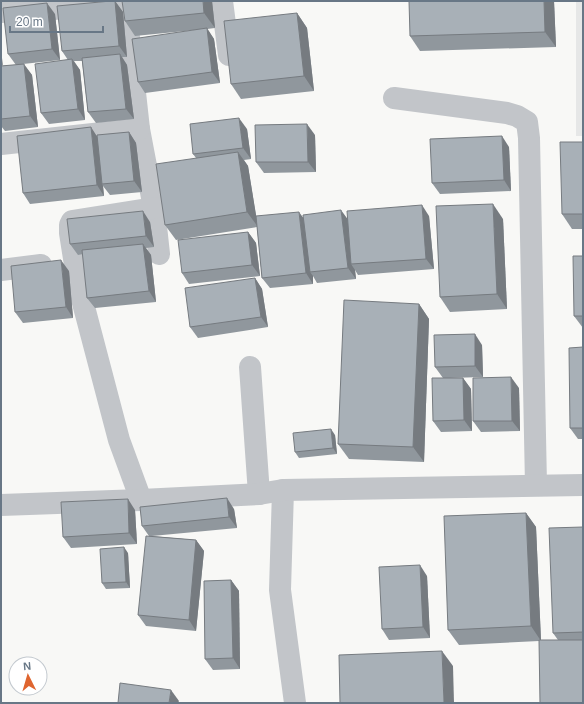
<svg xmlns="http://www.w3.org/2000/svg" width="584" height="704" font-family="Arial,sans-serif">
<style>
.built{fill:#e6e7e7}
.lines{fill:none;stroke-linecap:round;stroke-linejoin:round}
.minor{stroke:#c2c5c9;stroke-width:22}
.wall{fill:#90979d}
.shaded-wall{fill:#767b80}
.building{fill:#a8b0b7;stroke:#767b80}
</style>
<rect width="100%" height="100%" fill="#f8f8f6"/>
<rect class="built" x="576" y="1" width="7" height="135"/>
<g class="lines">
<g class="minor">
<polyline points="125,1 139,129 154,208 159,254"/>
<polyline points="222,1 229,55"/>
<polyline points="1,12 88,7"/>
<polyline points="394,98 507,113 517,116 527,122 529,138 536,485"/>
<polyline points="1,144 139,129"/>
<polyline points="1,270 41,265"/>
<polyline points="250,367 259,494"/>
<polyline points="283,490 280,590 295,703"/>
<polyline points="141,500 119,440 78,284 70,233 70,225 72,221 154,208"/>
<polyline points="1,505 141,500 259,494 283,490 583,485"/>
</g>
</g>
<g class="wall">
<polygon points="115,1 123,12 127,57 122,57 127,65 134,119 96,123 88,112 82,61 74,61 80,70 85,120 49,124 41,113 68,60 62,51"/>
<polygon points="212,1 215,28 207,29 214,39 220,83 145,93 138,82 195,30 135,36 125,21"/>
<polygon points="554,1 556,47 420,51 410,36"/>
<polygon points="297,13 307,28 314,91 241,99 231,84"/>
<polygon points="55,14 60,60 23,64 32,75 38,127 5,131 1,126 1,66 16,65 8,54"/>
<polygon points="247,129 251,159 244,160 248,166 256,216 348,219 429,216 434,269 358,275 355,270 356,279 317,283 313,276 313,284 270,288 262,278 257,227 176,240 165,225 196,158 193,154"/>
<polygon points="129,132 136,143 142,192 110,195 103,186 104,196 30,204 23,193 97,136"/>
<polygon points="315,135 316,172 264,173 256,162"/>
<polygon points="583,142 583,229 572,229 562,214"/>
<polygon points="509,147 511,191 440,194 432,183"/>
<polygon points="503,219 507,309 450,312 440,297"/>
<polygon points="150,222 154,247 146,248 151,255 156,302 95,308 87,298 83,254 78,255 70,244"/>
<polygon points="248,232 256,243 260,276 189,284 182,273"/>
<polygon points="583,256 583,328 574,316"/>
<polygon points="69,271 73,318 23,323 15,312"/>
<polygon points="255,278 262,289 268,327 198,338 190,327"/>
<polygon points="419,304 429,319 424,462 349,459 338,444"/>
<polygon points="482,345 483,377 450,378 463,378 471,389 472,431 441,432 433,421 443,378 435,367"/>
<polygon points="583,347 583,439 578,439 570,428"/>
<polygon points="519,388 520,431 481,432 473,421"/>
<polygon points="335,435 337,454 299,458 295,452"/>
<polygon points="234,509 237,528 152,536 196,540 204,551 196,631 146,626 138,615 149,536 142,526"/>
<polygon points="135,510 137,544 71,548 63,537"/>
<polygon points="526,513 536,527 541,640 558,640 553,633 583,527 583,703 539,641 459,645 448,630"/>
<polygon points="128,553 130,588 106,589 102,583"/>
<polygon points="427,576 430,638 389,640 382,629"/>
<polygon points="231,580 239,591 240,669 213,670 205,659"/>
</g>
<g class="shaded-wall">
<polygon points="115,1 123,12 127,57 119,46"/>
<polygon points="203,1 212,1 215,28 204,13"/>
<polygon points="544,1 554,1 556,47 545,32"/>
<polygon points="47,3 55,14 60,60 52,49"/>
<polygon points="297,13 307,28 314,91 304,76"/>
<polygon points="207,28 214,39 220,83 212,72"/>
<polygon points="1,50 3,66 1,63"/>
<polygon points="120,54 127,65 134,119 126,109"/>
<polygon points="72,59 80,70 85,120 78,109"/>
<polygon points="24,64 32,75 38,127 30,116"/>
<polygon points="239,118 247,129 251,159 243,148"/>
<polygon points="307,124 315,135 316,172 308,162"/>
<polygon points="91,127 98,138 102,184 103,186 104,196 97,185"/>
<polygon points="129,132 136,143 142,192 134,181"/>
<polygon points="502,136 509,147 511,191 504,180"/>
<polygon points="238,152 248,166 258,227 247,212"/>
<polygon points="493,204 503,219 507,309 497,294"/>
<polygon points="422,205 429,216 434,269 426,259"/>
<polygon points="341,210 349,221 351,264 355,270 356,279 348,268"/>
<polygon points="143,211 150,222 154,247 146,236"/>
<polygon points="299,212 307,223 310,272 313,276 313,284 306,273"/>
<polygon points="248,232 256,243 260,276 252,265"/>
<polygon points="143,244 151,255 156,302 149,291"/>
<polygon points="61,260 69,271 73,318 66,307"/>
<polygon points="255,278 262,289 268,327 261,317"/>
<polygon points="419,304 429,319 424,462 413,447"/>
<polygon points="475,334 482,345 483,377 475,366"/>
<polygon points="511,377 519,388 520,431 512,421"/>
<polygon points="463,378 471,389 472,431 464,420"/>
<polygon points="331,429 335,435 337,454 333,448"/>
<polygon points="227,498 234,509 237,528 229,517"/>
<polygon points="128,499 135,510 137,544 129,533"/>
<polygon points="526,513 536,527 541,641 531,626"/>
<polygon points="196,540 204,551 196,631 189,620"/>
<polygon points="1,547 2,566 1,565"/>
<polygon points="124,547 128,553 130,588 126,582"/>
<polygon points="420,565 427,576 430,638 423,627"/>
<polygon points="231,580 239,591 240,669 233,658"/>
<polygon points="442,651 453,666 454,703 444,703"/>
<polygon points="171,690 179,701 178,703 169,703"/>
</g>
<g class="building">
<polygon points="111,1 115,1 119,46 62,51 57,6"/>
<polygon points="122,1 203,1 204,13 125,21"/>
<polygon points="409,1 544,1 545,32 410,36"/>
<polygon points="47,3 52,49 8,54 3,8"/>
<polygon points="297,13 304,76 231,84 224,21"/>
<polygon points="207,28 212,72 138,82 132,39"/>
<polygon points="120,54 126,109 88,112 82,58"/>
<polygon points="72,59 78,109 41,113 35,64"/>
<polygon points="24,64 30,116 1,119 1,66"/>
<polygon points="239,118 243,148 193,154 190,124"/>
<polygon points="307,124 308,162 256,162 255,125"/>
<polygon points="91,127 97,185 23,193 17,136"/>
<polygon points="129,132 134,181 102,184 97,135"/>
<polygon points="502,136 504,180 432,183 430,139"/>
<polygon points="560,142 583,142 583,214 562,214"/>
<polygon points="238,152 247,212 165,225 156,164"/>
<polygon points="493,204 497,294 440,297 436,206"/>
<polygon points="422,205 426,259 351,264 347,211"/>
<polygon points="341,210 348,268 310,272 303,215"/>
<polygon points="143,211 146,236 70,244 67,219"/>
<polygon points="299,212 306,273 262,278 256,216"/>
<polygon points="248,232 252,265 182,273 178,240"/>
<polygon points="143,244 149,291 87,298 82,250"/>
<polygon points="573,256 583,256 583,316 574,316"/>
<polygon points="61,260 66,307 15,312 11,266"/>
<polygon points="255,278 261,317 190,327 185,288"/>
<polygon points="344,300 419,304 413,447 338,444"/>
<polygon points="475,334 475,366 435,367 434,335"/>
<polygon points="583,347 583,428 570,428 569,348"/>
<polygon points="511,377 512,421 473,421 473,378"/>
<polygon points="432,378 463,378 464,420 433,421"/>
<polygon points="331,429 333,448 295,452 293,433"/>
<polygon points="227,498 229,517 142,526 140,507"/>
<polygon points="128,499 129,533 63,537 61,502"/>
<polygon points="526,513 531,626 448,630 444,516"/>
<polygon points="583,527 583,632 553,633 549,528"/>
<polygon points="146,536 196,540 189,620 138,615"/>
<polygon points="124,547 126,582 102,583 100,549"/>
<polygon points="420,565 423,627 382,629 379,567"/>
<polygon points="231,580 233,658 205,659 204,581"/>
<polygon points="539,640 583,640 583,703 540,703"/>
<polygon points="442,651 444,703 340,703 339,655"/>
<polygon points="120,683 171,690 169,703 118,703"/>
</g>
<rect width="584" height="704" fill="none" stroke="#687786" stroke-width="4"/>
<g transform="translate(28 676) rotate(355)"><circle r="19" fill="#ffffff" stroke="#c3c9cf"/>
<path d="M0-3L7 15L0 10L-7 15Z" fill="#df652f"/>
<text y="-6" font-size="11" font-weight="bold" text-anchor="middle" fill="#687786">N</text>
</g>
<path d="M10 26v6h93v-6" fill="none" stroke="#687786" stroke-width="2"/>
<text x="16" y="26" font-size="12" fill="#687786" stroke="#ffffff" stroke-width="3" paint-order="stroke">20 m</text>
</svg>
